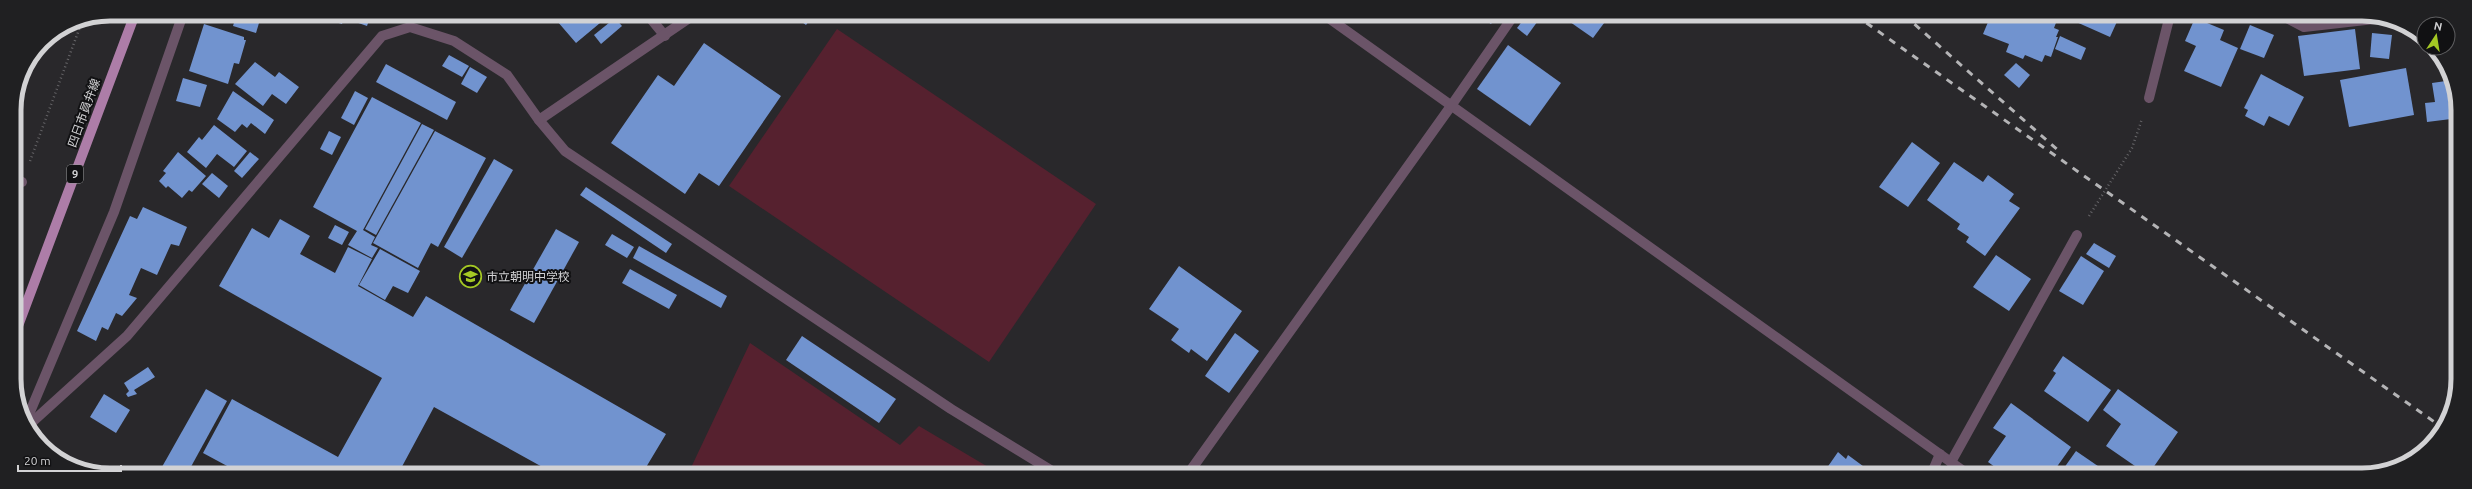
<svg xmlns="http://www.w3.org/2000/svg" width="2472" height="489" font-family="Ubuntu,'Noto Sans JP',sans-serif">
<style>
.green{fill:#56212f}
.building{fill:#7193cf}
.lines{fill:none;stroke-linecap:round;stroke-linejoin:round}
.path{stroke:#666568;stroke-width:2.5;stroke-dasharray:1 3;stroke-linecap:butt}
.lane{stroke:#6b5468;stroke-width:10}
.street{stroke:#6b5468;stroke-width:10}
.primary{stroke:#ad7da8;stroke-width:10}
.rail{stroke:#b4b4b6;stroke-width:3;stroke-dasharray:7 7;stroke-linecap:butt}
.labels{text-anchor:middle;stroke-width:4;stroke-linejoin:round;paint-order:stroke}
.shield{fill:#111113;stroke:#98989a;stroke-width:1}
.shield-label{font-size:11px;font-weight:bold;fill:#d2d2d4}
.street-label{font-size:12px;fill:#d2d2d4;stroke:#111113}
.poi-label{font-size:12px;fill:#d2d2d4;stroke:#111113;text-anchor:start}
.rim{fill:none;stroke:#d2d2d4;stroke-width:5}
</style>
<rect width="100%" height="100%" fill="#29282b"/>
<g class="green">
<polygon points="837,29 1096,204 989,362 729,186"/>
<polygon points="750,343 900,445 919,426 1000,474 688,474"/>
</g>
<g class="building">
<polygon points="327,14 371,14 367,26 344,18 342,24 325,19"/>
<polygon points="551,14 599,14 595,17 600,23 576,43"/>
<polygon points="791,14 814,14 806,25"/>
<polygon points="1477,15 1497,15 1491,24"/>
<polygon points="1527,15 1536,15 1540,18 1527,36 1517,28"/>
<polygon points="1560,15 1610,15 1593,38"/>
<polygon points="1991,15 2059,15 2054,28 2059,30 2056,37 2058,37 2051,57 2045,55 2042,62 2025,55 2023,59 2006,52 2009,44 1983,34"/>
<polygon points="2066,15 2120,15 2110,37 2065,17"/>
<polygon points="236,16 259,23 256,33 233,26"/>
<polygon points="615,18 622,26 601,44 594,35"/>
<polygon points="2195,18 2224,30 2220,40 2238,48 2221,87 2184,71 2196,46 2185,41"/>
<polygon points="204,24 244,37 244,40 246,40 239,64 234,63 228,84 189,71"/>
<polygon points="2250,25 2274,35 2264,58 2240,49"/>
<polygon points="2355,29 2360,69 2304,76 2298,36"/>
<polygon points="2372,33 2392,35 2389,59 2370,57"/>
<polygon points="2060,36 2086,48 2081,60 2055,49"/>
<polygon points="704,43 781,96 719,186 699,173 685,194 611,143 658,75 674,86"/>
<polygon points="1508,45 1561,83 1530,126 1477,89"/>
<polygon points="449,55 469,66 462,77 442,66"/>
<polygon points="255,62 275,77 279,72 299,87 286,104 272,94 263,106 235,84"/>
<polygon points="2016,63 2030,75 2019,88 2004,75"/>
<polygon points="386,64 456,102 447,120 376,82"/>
<polygon points="470,67 487,77 477,93 461,84"/>
<polygon points="2406,68 2414,115 2349,127 2340,80"/>
<polygon points="2261,74 2304,97 2289,126 2269,116 2264,126 2245,116 2248,110 2244,108"/>
<polygon points="183,78 207,85 200,107 176,101"/>
<polygon points="2446,81 2451,119 2427,122 2425,103 2435,102 2432,83"/>
<polygon points="2449,87 2454,87 2456,91 2456,116"/>
<polygon points="233,91 274,120 265,134 251,123 247,128 242,124 235,132 217,119"/>
<polygon points="355,91 368,98 354,125 341,118"/>
<polygon points="372,97 421,123 363,230 375,237 371,245 378,248 372,258 348,245 357,231 313,207"/>
<polygon points="422,124 434,130 376,235 365,229"/>
<polygon points="214,125 247,151 234,167 217,154 206,168 187,152 199,137 202,140"/>
<polygon points="329,131 341,137 332,155 320,149"/>
<polygon points="435,131 486,158 438,247 431,243 418,268 373,243"/>
<polygon points="1912,142 1940,163 1908,207 1879,187"/>
<polygon points="178,152 206,176 192,192 189,190 182,198 168,186 166,188 159,181 166,173 163,171"/>
<polygon points="250,152 259,159 242,178 234,171"/>
<polygon points="494,159 513,170 462,258 444,247"/>
<polygon points="1954,162 1983,182 1988,175 2014,194 2009,201 2020,208 1985,256 1966,242 1969,237 1957,229 1960,224 1927,200"/>
<polygon points="212,173 228,186 219,198 202,184"/>
<polygon points="586,187 672,244 666,253 580,195"/>
<polygon points="143,207 187,227 179,246 171,244 157,275 141,268 129,295 137,298 122,316 116,313 108,330 102,327 96,341 77,331 130,216 137,219"/>
<polygon points="280,219 310,236 300,254 335,273 348,247 372,259 358,286 413,317 426,296 666,434 642,474 555,474 434,407 398,474 242,474 203,453 232,399 338,457 382,378 219,286 252,228 269,238"/>
<polygon points="335,225 349,232 342,245 328,238"/>
<polygon points="556,229 579,242 534,323 510,310"/>
<polygon points="612,234 634,247 627,258 605,245"/>
<polygon points="2094,243 2116,256 2109,268 2086,254"/>
<polygon points="639,246 727,296 721,308 633,258"/>
<polygon points="380,249 420,271 408,293 393,286 385,300 359,285"/>
<polygon points="1996,255 2031,279 2009,311 1973,287"/>
<polygon points="2081,256 2104,271 2083,305 2059,291"/>
<polygon points="1179,266 1242,311 1207,361 1191,349 1189,353 1171,340 1179,329 1149,309"/>
<polygon points="630,269 677,295 669,309 622,283"/>
<polygon points="1235,333 1259,351 1229,393 1205,376"/>
<polygon points="802,336 896,399 879,423 786,360"/>
<polygon points="2063,356 2111,390 2088,422 2044,391 2056,373 2053,371"/>
<polygon points="148,367 155,377 134,390 137,394 128,397 126,394 129,391 124,383"/>
<polygon points="206,389 227,401 187,474 158,474"/>
<polygon points="2118,389 2178,432 2148,475 2106,446 2121,424 2103,410"/>
<polygon points="104,394 130,410 116,433 90,417"/>
<polygon points="2011,403 2071,447 2051,475 2006,475 1988,462 2006,436 1993,428"/>
<polygon points="2076,451 2111,475 2059,475"/>
<polygon points="1838,452 1846,459 1848,455 1867,469 1865,471 1870,475 1822,475"/>
</g>
<g class="lines">
<g class="path">
<polyline points="30,161 83,19"/>
<polyline points="2089,216 2132,148 2142,119"/>
</g>
<g class="lane">
<polyline points="2281,15 2304,27 2383,18"/>
<polyline points="2149,98 2170,15"/>
<polyline points="1951,462 2077,235"/>
<polyline points="1188,474 1451,106"/>
</g>
<g class="street">
<polyline points="647,14 665,36"/>
<polyline points="1323,14 1969,475"/>
<polyline points="1451,106 1514,15"/>
<polyline points="539,120 565,151 951,409 1057,474"/>
<polyline points="14,179 22,182"/>
<polyline points="27,419 114,212 183,14"/>
<polyline points="30,424 127,336 382,36 410,27 454,41 507,75 539,120 695,14"/>
<polyline points="1931,475 1940,454"/>
</g>
<polyline class="primary" points="15,334 135,14"/>
<g class="rail">
<polyline points="1855,15 2443,428"/>
<polyline points="1904,15 2059,151"/>
</g>
</g>
<defs>
<symbol id="school-ring" viewBox="-11 -11 22 22"><circle r="9.5" fill="#111113" stroke="#a4c824" stroke-width="1.5"/><path d="M0-5L7-2L0 1L-7-2ZM-4 1L0 2.5L4 1V4Q0 6-4 4Z" fill="#a4c824"/></symbol>
</defs>
<g fill-rule="evenodd">
<use href="#school-ring" x="458" y="264" width="25" height="25"/>
</g>
<g class="labels">
<rect class="shield" x="67" y="165" width="16" height="18" rx="3"/>
<g class="shield-label">
<text x="75" y="178">9</text>
</g>
<g class="street-label">
<text transform="translate(84 113) rotate(-70)" y="4">四日市員弁線</text>
</g>
<g class="poi-label">
<text x="486" y="281">市立朝明中学校</text>
</g>
</g>
<path d="M0 0H2472V489H0ZM110 21H2362A89 89 0 0 1 2451 110V379A89 89 0 0 1 2362 468H110A89 89 0 0 1 21 379V110A89 89 0 0 1 110 21Z" fill="#202022" fill-rule="evenodd"/>
<path class="rim" d="M110 21H2362A89 89 0 0 1 2451 110V379A89 89 0 0 1 2362 468H110A89 89 0 0 1 21 379V110A89 89 0 0 1 110 21Z"/>
<g transform="translate(2436 36) rotate(12)"><circle r="19" fill="#111113" stroke="#5e5e60"/>
<path d="M0-3L7 15L0 10L-7 15Z" fill="#a4c824"/>
<text y="-6" font-size="11" font-weight="bold" text-anchor="middle" fill="#d2d2d4">N</text>
</g>
<path d="M18 465v6h103v-6" fill="none" stroke="#d2d2d4" stroke-width="2"/>
<text x="24" y="465" font-size="12" fill="#d2d2d4" stroke="#111113" stroke-width="3" paint-order="stroke">20 m</text>
</svg>
